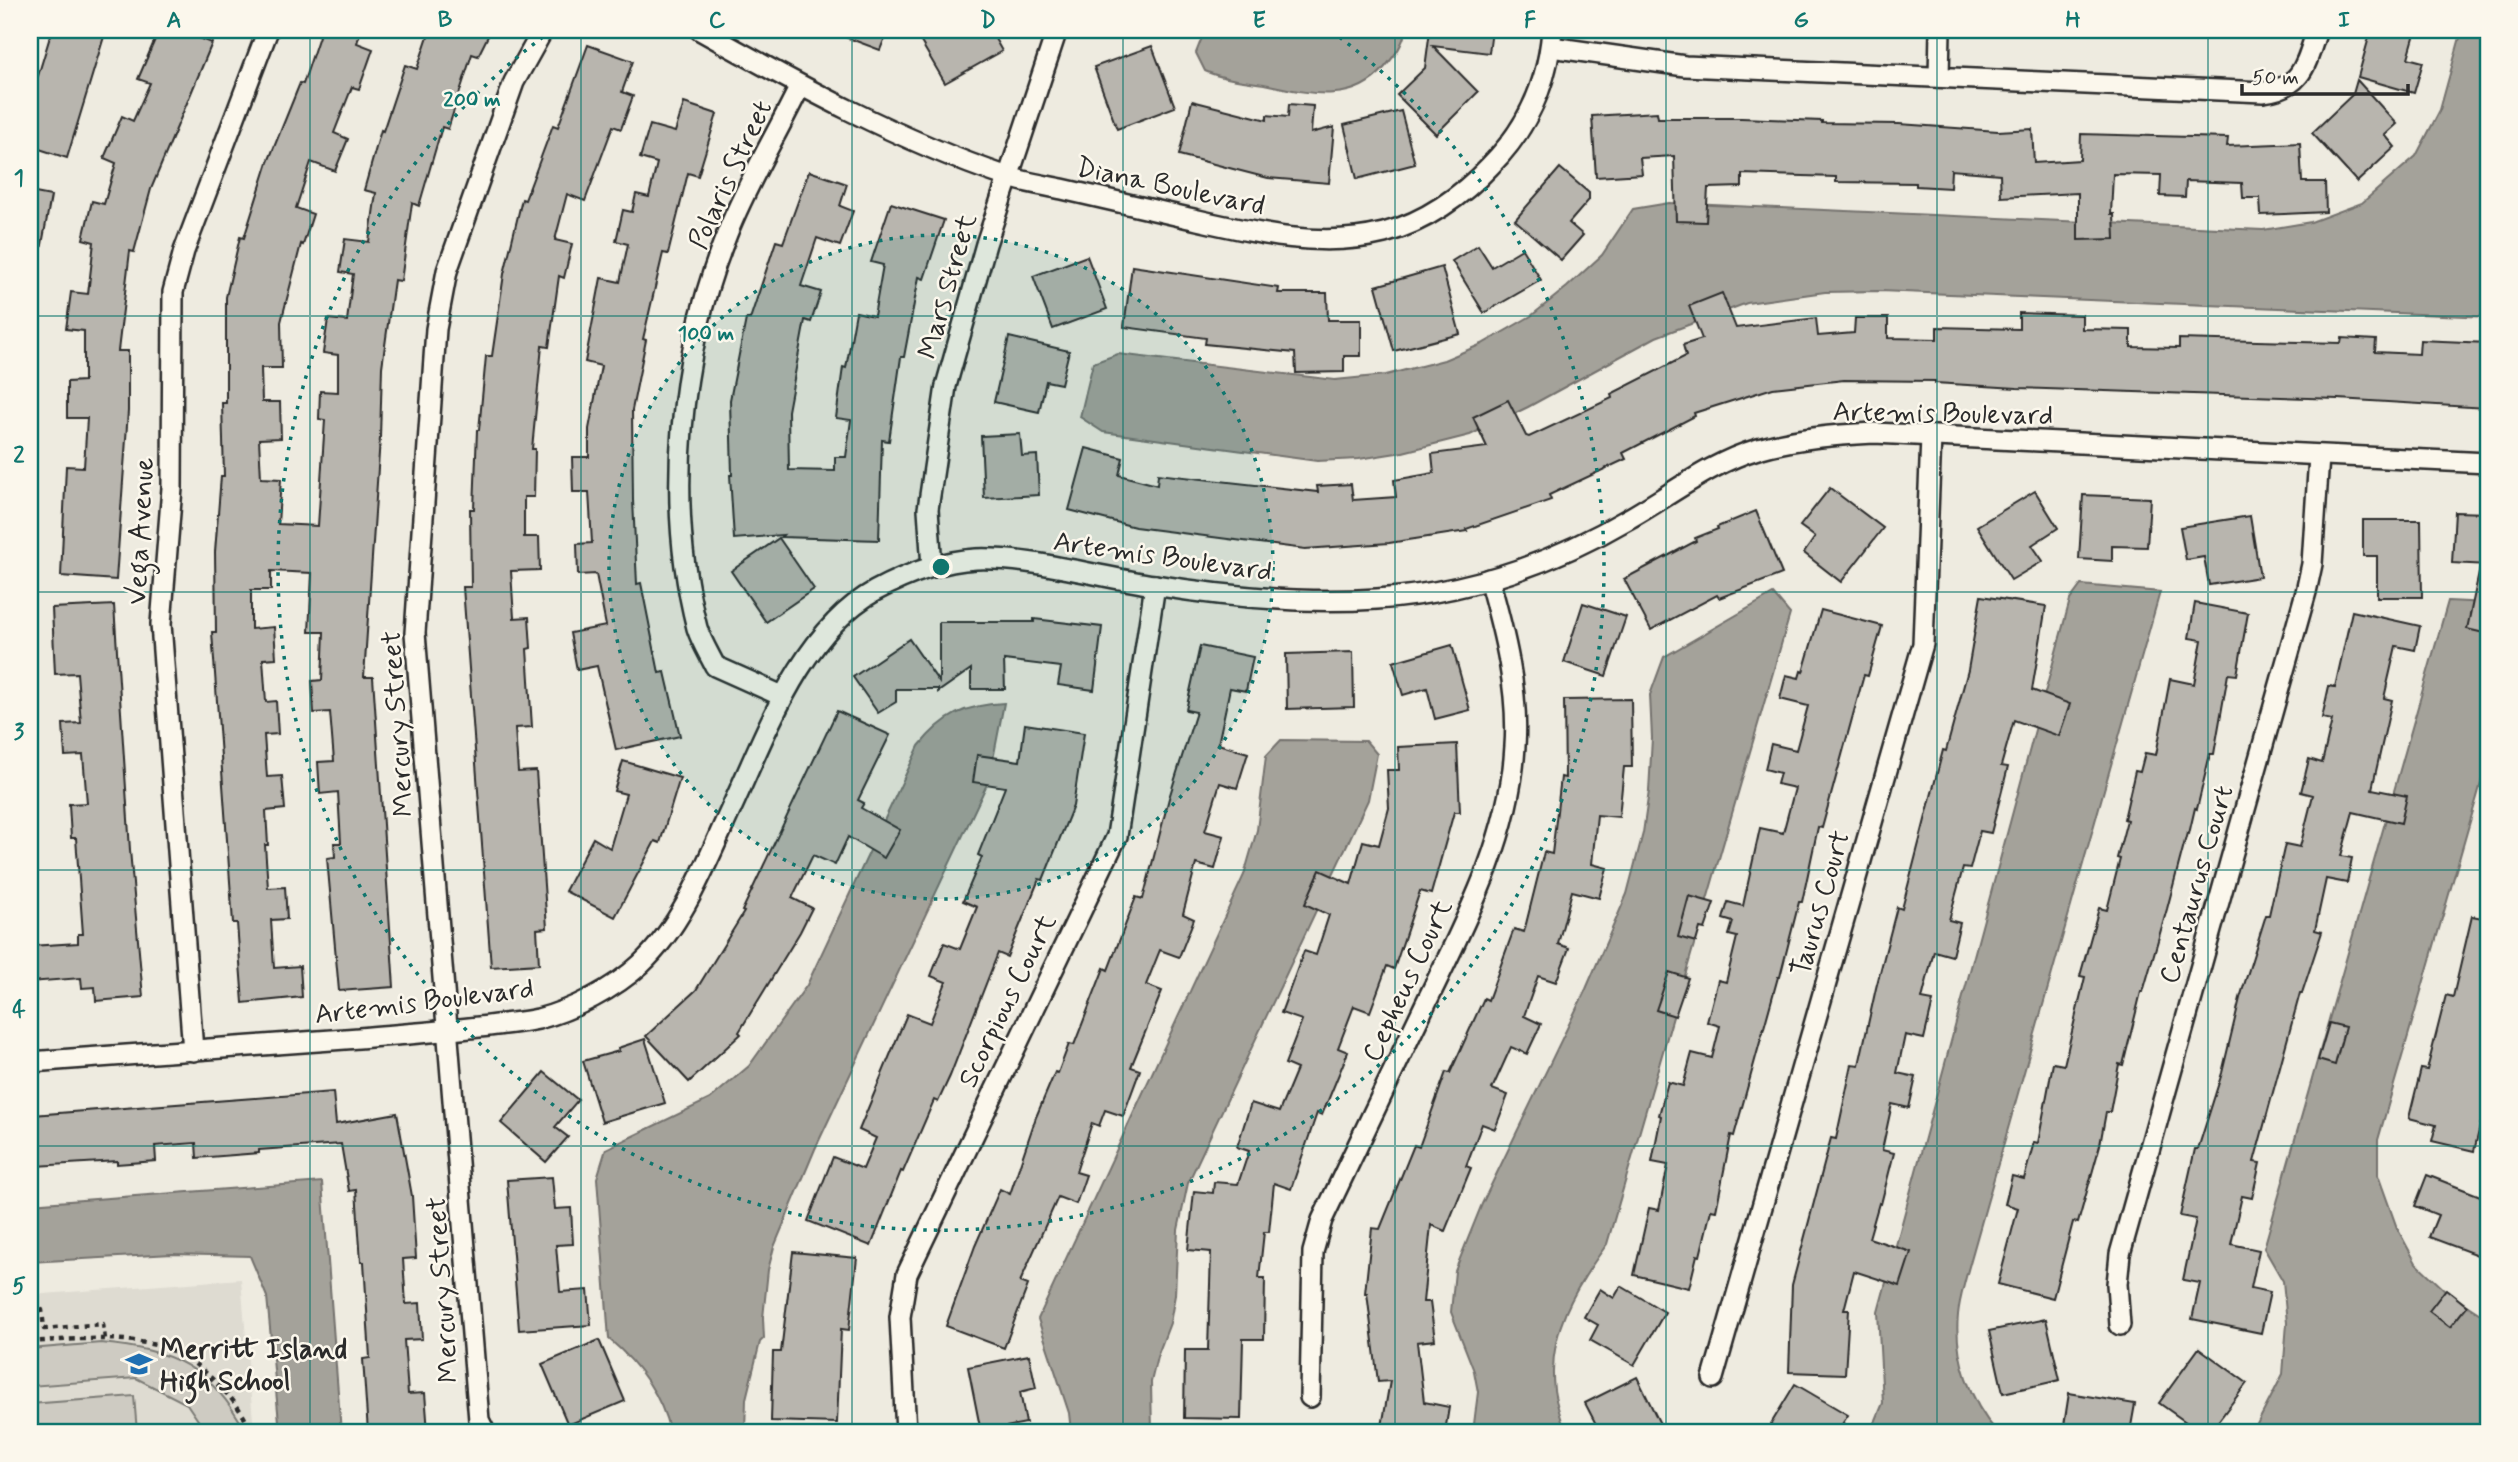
<svg xmlns="http://www.w3.org/2000/svg" width="2518" height="1462" font-family="Mynerve,sans-serif">
<style>
.built{fill:#dedbd1}
.green{fill:#cecbc2;stroke:#7c7b76;stroke-width:2}
.water{fill:#a4a29a;stroke:#74726e;stroke-width:2}
.building{fill:#b8b5ae;stroke:#2b2b2b;stroke-width:2}
.lines{fill:none;stroke-linecap:round;stroke-linejoin:round}
.minor-casing{stroke:#2b2b2b;stroke-width:24}
.path{stroke:#2b2b2b;stroke-width:4.5;stroke-dasharray:5 5;stroke-linecap:butt}
.minor{stroke:#fbf7ec;stroke-width:19}
.grid{fill:none;stroke:#0f766e;stroke-width:2;stroke-opacity:0.55}
.ring{fill:none;stroke:#0f766e;stroke-width:3.5;stroke-dasharray:3.5 7}
.labels{text-anchor:middle;stroke-width:5;stroke-linejoin:round;paint-order:stroke}
.street-label{font-size:28px;fill:#2b2b2b;stroke:#fbf7ec}
.poi-label{font-size:28px;font-weight:bold;fill:#2b2b2b;stroke:#fbf7ec;text-anchor:start}
.centre{fill:#0f766e;stroke:#fbf7ec;stroke-width:3.5}
.ring-label{font-size:21px;text-anchor:middle;font-weight:bold;fill:#0f766e;stroke:#fbf7ec;stroke-width:5;stroke-linejoin:round;paint-order:stroke}
.neatline{fill:none;stroke:#0f766e;stroke-width:2.5}
.grid-label{font-size:23px;text-anchor:middle;font-weight:bold;fill:#0f766e}
</style>
<rect width="100%" height="100%" fill="#eeebe0"/>
<filter id="ink" filterUnits="userSpaceOnUse"><feTurbulence type="fractalNoise" baseFrequency=".0143" numOctaves="2"/><feDisplacementMap in="SourceGraphic" scale="14" xChannelSelector="R" yChannelSelector="G"/><feConvolveMatrix kernelMatrix="1 2 1 2 8 2 1 2 1" color-interpolation-filters="sRGB"/></filter>
<g filter="url(#ink)">
<polygon class="built" points="241,1279 254,1432 30,1432 30,1295"/>
<g class="green">
<path d="M101 1343C172 1350 211 1366 246 1432H206L187 1404 136 1378 30 1386V1349Z"/>
<polygon points="134,1396 137,1432 30,1432 30,1404"/>
</g>
<g class="water">
<path d="M1205 30H1406C1402 46 1396 54 1385 67 1353 106 1307 93 1264 84 1244 81 1223 79 1205 71L1196 53Z"/>
<polygon points="2462,30 2488,30 2488,317 1880,291 1825,292 1747,303 1656,337 1528,407 1470,435 1403,452 1359,459 1317,461 1103,432 1080,417 1093,363 1118,354 1335,380 1386,375 1444,360 1482,344 1531,316 1567,287 1602,255 1633,209 1669,203 2263,230 2311,222 2362,203 2416,156 2440,110"/>
<path d="M2081 585 2160 592 1966 1277C1963 1289 1959 1302 1958 1315 1954 1356 1970 1402 1997 1432H1871L1883 1403 1878 1312 2070 600Z"/>
<path d="M1773 594 1790 614 1607 1244C1575 1288 1547 1333 1554 1390 1556 1404 1562 1419 1565 1432H1473L1478 1392 1474 1371 1451 1312 1455 1271 1482 1204 1586 989 1627 894 1643 833 1649 791 1652 738 1650 695 1664 657Z"/>
<polygon points="2448,601 2488,603 2488,759 2378,1140 2378,1175 2397,1228 2416,1263 2448,1293 2488,1319 2488,1432 2253,1432 2283,1374 2287,1323 2283,1281 2264,1248"/>
<path d="M1004 703 989 780 815 1149 774 1247 768 1270 763 1318 764 1338 760 1342 746 1399 745 1432H670C661 1394 639 1364 609 1339L597 1178 606 1149 710 1099 749 1066 807 985 919 746C944 715 965 705 1004 703Z"/>
<polygon points="1281,740 1366,741 1377,754 1368,800 1188,1183 1178,1230 1175,1295 1170,1323 1157,1357 1151,1382 1152,1432 1071,1432 1069,1413 1038,1319 1244,875 1257,830 1266,756"/>
<polygon points="322,1182 341,1432 280,1432 267,1297 250,1256 172,1254 30,1262 30,1204"/>
</g>
<g class="building">
<polygon points="52,30 106,30 67,158 30,146 30,73 38,76"/>
<polygon points="159,30 179,30 212,43 151,189 134,252 130,251 118,351 128,351 128,411 116,580 61,576 66,466 84,467 87,418 67,418 67,382 84,381 84,331 66,329 71,292 88,294 94,242 83,239 92,201 104,204 116,163 104,158 122,116 133,121 150,83 138,79"/>
<polygon points="321,30 361,30 357,43 373,49 359,89 352,87 334,133 348,139 335,171 311,162 296,208 313,214 303,245 301,244 281,322 282,368 261,368 262,402 280,402 281,438 259,439 261,478 281,479 278,524 318,526 325,420 319,419 320,391 338,392 338,355 323,353 328,319 347,321 353,274 340,272 345,239 369,242 376,193 364,190 381,130 383,131 405,65 417,69 430,30 491,30 478,56 472,54 448,129 442,127 419,206 412,203 401,281 394,280 382,367 380,438 364,677 373,677 394,987 339,991 327,858 335,857 334,843 341,843 338,792 320,794 318,762 334,761 330,712 314,713 312,681 322,680 324,632 309,632 312,573 271,571 271,590 251,590 251,629 274,627 276,658 263,659 266,702 276,701 278,734 264,735 267,777 282,776 285,809 266,811 268,845 265,845 268,888 285,887 287,919 271,920 274,968 300,966 302,997 243,1003 237,923 233,923 212,632 216,632 215,552 221,476 224,476 222,403 226,403 226,297 240,237 244,238 268,162 300,83 303,84"/>
<polygon points="832,30 888,30 880,50 832,32"/>
<polygon points="914,30 990,30 1002,51 945,83"/>
<polygon points="1430,30 1492,30 1489,53 1433,46 1478,92 1436,134 1397,95 1425,68"/>
<polygon points="2371,30 2416,30 2408,58 2423,62 2414,93 2358,77"/>
<polygon points="588,45 633,61 622,92 633,96 621,129 613,126 585,201 567,194 555,240 572,244 564,278 559,276 549,347 542,346 532,449 535,449 534,497 524,497 524,537 539,537 540,570 511,571 514,618 529,617 531,648 527,649 532,727 515,728 518,772 536,771 547,928 537,929 539,964 491,967 463,587 471,587 470,509 474,509 477,430 479,430 486,356 492,356 504,274 522,199 525,200 553,125 558,127"/>
<polygon points="1152,46 1175,107 1117,129 1094,67"/>
<polygon points="2357,80 2397,124 2385,135 2395,147 2357,182 2312,133 2353,94"/>
<polygon points="1192,101 1267,120 1267,115 1288,117 1289,104 1313,106 1311,133 1334,127 1329,183 1268,178 1179,155"/>
<polygon points="684,103 717,114 698,176 688,173 668,254 663,253 643,339 646,340 632,410 633,500 637,584 641,583 659,673 665,672 680,736 616,750 597,666 577,670 570,633 606,626 596,574 578,575 577,544 592,543 589,492 573,492 572,457 589,457 589,429 601,366 585,362 601,278 620,282 628,244 616,241 623,210 632,212 636,194 649,197 657,163 640,158 650,125 675,132"/>
<polygon points="1401,111 1415,164 1357,179 1344,125"/>
<polygon points="1657,112 1658,118 1741,118 1822,121 1822,123 1899,124 1998,131 2032,129 2034,163 2080,160 2081,134 2228,138 2227,146 2300,143 2302,182 2325,182 2326,212 2261,215 2260,198 2243,198 2242,183 2186,181 2185,197 2160,196 2161,175 2113,174 2111,214 2114,214 2115,239 2078,240 2078,193 2001,197 2000,174 1951,170 1950,188 1916,186 1916,183 1836,182 1836,177 1742,174 1742,187 1708,188 1706,222 1676,221 1674,156 1640,158 1642,174 1596,177 1592,116"/>
<polygon points="1560,168 1589,193 1589,200 1569,223 1583,235 1561,260 1515,220"/>
<polygon points="809,171 847,184 840,206 853,211 840,246 817,238 801,286 821,292 811,322 805,320 788,411 789,470 835,471 835,457 846,457 851,420 836,418 843,367 846,368 856,312 874,316 883,265 871,262 891,203 944,220 924,279 919,277 904,357 901,357 889,441 882,440 879,540 781,537 783,535 734,539 730,475 732,475 730,400 746,319 750,319 776,241 783,243"/>
<polygon points="30,192 51,196 39,261 30,260"/>
<polygon points="1478,245 1492,267 1522,249 1541,280 1484,313 1452,261"/>
<polygon points="1087,256 1107,309 1053,329 1033,276"/>
<polygon points="1132,266 1279,288 1278,293 1327,293 1328,320 1361,320 1361,356 1344,356 1344,372 1296,373 1295,353 1205,344 1206,338 1124,327"/>
<polygon points="1442,267 1460,334 1394,351 1376,286"/>
<polygon points="1722,293 1736,328 1816,318 1818,336 1854,333 1855,318 1888,318 1888,338 1937,339 1937,327 2019,329 2019,313 2082,315 2082,329 2131,330 2131,347 2179,348 2179,339 2341,343 2342,338 2376,340 2375,352 2419,354 2420,340 2488,343 2486,408 2338,399 2017,388 1935,383 1935,381 1844,380 1773,388 1694,413 1695,416 1623,453 1626,459 1549,495 1551,500 1466,529 1467,531 1389,543 1305,549 1135,527 1069,510 1086,448 1123,458 1119,475 1157,485 1158,474 1318,492 1317,486 1351,484 1353,500 1396,497 1394,480 1434,473 1432,454 1487,447 1473,417 1508,400 1526,436 1529,437 1612,398 1611,394 1686,356 1683,345 1702,339 1689,306"/>
<polygon points="1009,337 1069,351 1061,384 1046,381 1039,412 994,402"/>
<polygon points="1020,434 1022,456 1037,455 1039,495 984,498 981,436"/>
<polygon points="1830,488 1883,528 1841,582 1804,553 1815,537 1800,526"/>
<polygon points="2035,491 2058,528 2032,545 2043,561 2011,580 1977,526"/>
<polygon points="2083,495 2150,498 2147,547 2112,546 2112,561 2079,559"/>
<polygon points="1756,511 1782,574 1719,598 1717,595 1651,630 1624,579 1696,541 1695,538 1718,529 1717,527"/>
<polygon points="2455,512 2488,513 2488,565 2452,563"/>
<polygon points="2250,516 2260,577 2209,585 2204,557 2186,560 2180,527"/>
<polygon points="2363,520 2421,520 2422,597 2377,597 2377,556 2363,556"/>
<polygon points="779,538 814,589 766,622 731,571"/>
<polygon points="2480,568 2488,569 2488,634 2467,629"/>
<polygon points="1981,596 2046,606 2032,690 2070,704 2059,736 2014,720 2001,766 2008,767 1991,833 1980,831 1970,869 1963,868 1949,920 1960,923 1952,956 1934,951 1922,999 1933,1001 1924,1039 1905,1035 1897,1073 1916,1077 1909,1108 1892,1104 1882,1150 1894,1153 1881,1204 1879,1203 1869,1238 1911,1252 1900,1286 1854,1271 1844,1310 1849,1310 1845,1374 1789,1372 1792,1285 1831,1138 1836,1139 1852,1064 1859,1065 1876,988 1897,907 1902,909 1943,750 1946,751 1968,670"/>
<polygon points="1583,603 1626,617 1606,676 1564,662"/>
<polygon points="2195,603 2248,613 2237,675 2228,674 2214,754 2210,754 2197,809 2195,808 2189,834 2187,833 2167,909 2143,992 2141,992 2123,1065 2119,1064 2110,1112 2106,1112 2100,1145 2078,1223 2073,1222 2053,1298 1998,1284 2018,1208 2005,1204 2012,1176 2024,1179 2034,1142 2038,1143 2053,1063 2064,1065 2085,977 2080,976 2099,908 2107,910 2120,859 2117,858 2127,820 2124,819 2135,771 2140,772 2145,753 2156,755 2170,679 2194,684 2202,640 2189,638"/>
<polygon points="114,605 130,850 143,997 96,1001 95,987 82,988 81,978 30,982 30,946 78,943 78,934 83,934 76,838 71,838 69,804 87,803 83,755 65,756 63,724 81,723 77,673 55,674 52,608"/>
<polygon points="1821,610 1882,626 1868,676 1864,675 1822,828 1818,827 1802,902 1799,902 1780,977 1778,977 1734,1136 1731,1135 1716,1211 1711,1210 1700,1256 1697,1255 1689,1288 1634,1275 1649,1208 1659,1210 1668,1165 1652,1162 1661,1116 1659,1115 1668,1082 1683,1086 1692,1053 1712,1058 1720,1026 1707,1022 1718,980 1726,982 1737,937 1729,935 1733,922 1723,919 1728,902 1743,906 1760,828 1783,833 1795,788 1777,784 1780,773 1765,769 1771,744 1796,750 1808,706 1780,699 1786,675 1799,678 1801,671 1803,672"/>
<polygon points="2352,611 2420,626 2415,650 2396,646 2384,698 2392,700 2372,789 2407,796 2401,823 2353,812 2341,856 2352,858 2347,883 2326,879 2315,930 2322,932 2302,993 2300,993 2254,1162 2260,1163 2252,1198 2242,1196 2231,1244 2259,1250 2251,1288 2270,1292 2261,1333 2192,1319 2200,1283 2183,1280 2196,1219 2180,1216 2195,1149 2198,1149 2222,1073 2240,998 2266,915 2269,915 2285,844 2300,847 2313,795 2301,792 2309,759 2322,763 2332,720 2322,718 2329,686 2335,687"/>
<polygon points="1034,619 1102,627 1094,690 1058,685 1061,667 1004,660 1005,689 971,689 971,669 938,692 938,689 896,689 896,702 878,713 853,677 909,639 939,682 939,622 1034,622"/>
<polygon points="1452,645 1470,710 1435,719 1427,688 1403,695 1393,662"/>
<polygon points="1200,646 1253,657 1246,691 1230,688 1218,744 1248,753 1237,788 1220,783 1205,831 1224,836 1215,869 1196,864 1183,914 1194,919 1179,957 1160,950 1146,985 1162,991 1131,1067 1140,1070 1123,1116 1105,1110 1099,1126 1092,1123 1076,1172 1086,1175 1076,1204 1058,1197 1020,1282 1028,1285 1004,1348 946,1326 975,1246 1000,1189 1010,1194 1036,1117 1055,1072 1058,1073 1069,1044 1074,1045 1104,968 1108,970 1136,897 1143,899 1169,798 1196,712 1186,710"/>
<polygon points="1353,652 1354,707 1287,709 1286,654"/>
<polygon points="1631,699 1632,767 1624,767 1619,817 1597,815 1592,864 1607,868 1599,898 1572,891 1558,944 1569,948 1556,982 1538,976 1524,1016 1541,1024 1527,1054 1511,1047 1492,1089 1508,1095 1495,1129 1482,1124 1466,1166 1471,1168 1445,1231 1431,1225 1423,1302 1430,1302 1435,1340 1417,1342 1424,1402 1449,1407 1445,1432 1381,1432 1390,1381 1378,1382 1367,1293 1365,1293 1372,1228 1380,1229 1414,1145 1419,1147 1446,1072 1450,1073 1484,998 1488,1000 1514,929 1524,932 1544,852 1552,854 1561,777 1565,778 1564,700"/>
<polygon points="837,711 890,735 858,800 864,803 861,808 900,830 884,858 848,837 835,865 813,855 792,898 812,908 800,932 739,1032 741,1034 689,1082 646,1036 696,990 744,912 742,911"/>
<polygon points="1025,724 1084,733 1073,806 1043,880 1039,879 1007,957 998,953 950,1076 938,1102 934,1100 903,1172 901,1171 871,1246 808,1221 833,1157 863,1169 876,1138 859,1130 907,1014 930,1023 946,982 931,976 944,943 960,949 977,907 963,901 982,857 978,855 1005,787 973,782 977,755 1020,761"/>
<polygon points="1457,744 1460,812 1454,812 1431,894 1420,891 1394,969 1387,966 1370,1012 1354,1006 1338,1048 1348,1052 1322,1115 1317,1113 1291,1189 1274,1183 1269,1232 1264,1232 1259,1278 1265,1278 1264,1339 1243,1339 1241,1419 1184,1418 1185,1350 1208,1350 1211,1252 1188,1250 1194,1191 1213,1193 1214,1182 1238,1184 1249,1151 1237,1147 1251,1103 1279,1112 1297,1069 1285,1064 1302,1020 1281,1013 1304,951 1316,955 1329,915 1305,904 1320,870 1351,884 1363,841 1379,845 1389,808 1387,770 1399,770 1398,747"/>
<polygon points="623,761 680,778 660,843 655,841 615,917 565,891 593,838 610,848 626,794 614,791"/>
<polygon points="1689,896 1714,903 1705,929 1700,928 1696,942 1678,937"/>
<polygon points="2472,916 2488,919 2488,1094 2474,1151 2432,1141 2436,1125 2409,1118 2421,1069 2427,1070 2446,995 2453,997"/>
<polygon points="1669,972 1688,978 1675,1016 1656,1010"/>
<polygon points="2329,1023 2345,1027 2335,1065 2318,1060"/>
<polygon points="645,1039 665,1103 602,1122 583,1061 619,1051 618,1048"/>
<polygon points="544,1072 578,1100 555,1127 568,1137 546,1162 501,1123"/>
<polygon points="333,1092 336,1124 397,1113 412,1196 416,1258 403,1259 406,1304 420,1303 422,1339 404,1340 408,1394 425,1393 428,1432 368,1432 363,1359 370,1358 364,1262 361,1262 356,1190 349,1191 341,1144 259,1150 259,1153 197,1158 196,1143 155,1146 156,1161 117,1164 117,1161 36,1166 33,1115"/>
<polygon points="2427,1175 2488,1199 2488,1259 2429,1237 2438,1215 2415,1206"/>
<polygon points="552,1177 555,1209 571,1208 573,1244 556,1245 560,1292 588,1290 591,1325 519,1330 507,1180"/>
<polygon points="793,1252 857,1258 849,1330 841,1329 837,1423 771,1421 773,1352 781,1352"/>
<polygon points="1621,1286 1665,1312 1634,1365 1590,1340 1598,1325 1584,1317 1600,1289 1614,1298"/>
<polygon points="2446,1289 2467,1306 2450,1327 2429,1311"/>
<polygon points="2046,1319 2060,1380 2003,1393 1989,1331"/>
<polygon points="599,1340 625,1401 568,1425 542,1364"/>
<polygon points="2199,1348 2247,1383 2210,1432 2200,1432 2159,1403"/>
<polygon points="1029,1355 1036,1388 1020,1392 1026,1423 981,1432 968,1367"/>
<polygon points="1637,1377 1664,1432 1600,1432 1585,1403"/>
<polygon points="1795,1384 1848,1415 1837,1432 1766,1432"/>
<polygon points="2069,1393 2135,1404 2130,1432 2063,1432"/>
</g>
<g class="lines">
<defs>
<g id="minor">
<path d="M700 30C798 85 898 140 1005 176 1023 182 1043 185 1062 189 1101 198 1141 207 1180 216 1247 231 1316 250 1384 233 1425 222 1462 196 1490 166 1527 129 1548 82 1552 30"/>
<path d="M1551 47 1685 66 2263 92C2303 88 2306 63 2317 30"/>
<polyline points="1939,77 1940,30"/>
<polyline points="932,567 928,509 946,386 986,244 1057,30"/>
<path d="M782 696 715 666C709 654 701 641 697 628 665 503 679 353 727 234 747 183 776 136 800 86"/>
<polyline points="193,1051 161,624 172,488 173,292 184,251 268,30"/>
<path d="M30 1062C139 1055 249 1047 359 1038 405 1034 450 1031 496 1025 510 1023 525 1022 538 1019 573 1010 614 989 641 964 683 925 707 861 731 809 765 736 801 632 875 591 905 575 941 561 976 559 1030 557 1099 577 1154 585 1228 597 1302 604 1377 599 1466 593 1551 564 1628 519 1671 495 1710 463 1758 449 1796 438 1834 435 1874 433L2488 463"/>
<polyline points="2120,1325 2117,1284 2120,1254 2306,592 2312,564 2319,456"/>
<polyline points="1713,1378 1923,644 1931,436"/>
<path d="M1310 1397 1313 1252 1322 1220C1355 1150 1389 1080 1423 1009 1463 926 1510 840 1515 746 1519 691 1504 632 1489 579"/>
<polyline points="485,1432 479,1420 415,633 436,329 447,271 514,82 543,30"/>
<polyline points="906,1432 900,1317 907,1274 1117,836 1155,585"/>
</g>
</defs>
<use href="#minor" class="minor-casing"/>
<g class="path">
<polyline points="30,1311 42,1310 44,1329 103,1324 105,1339"/>
<path d="M30 1342C73 1339 140 1333 179 1354 194 1362 206 1372 217 1384 231 1396 245 1415 251 1432"/>
</g>
<use href="#minor" class="minor"/>
</g>
</g>
<path class="grid" d="M310 30V1432M581 30V1432M852 30V1432M1123 30V1432M1395 30V1432M1666 30V1432M1937 30V1432M2208 30V1432M30 316H2488M30 592H2488M30 870H2488M30 1146H2488"/>
<circle cx="941" cy="567" r="332" fill="#0f766e" fill-opacity=".12"/>
<g class="ring">
<circle cx="941" cy="567" r="332"/>
<path d="M1331 31A663 663 0 1 1 551 31"/>
</g>
<defs>
<symbol id="school-bare" viewBox="-9 -9 18 18"><path d="M0-5L7-2L0 1L-7-2ZM-4 1L0 2.5L4 1V4Q0 6-4 4Z" fill="#1f6fb2" stroke="#fbf7ec" stroke-width="2.5" paint-order="stroke"/></symbol>
</defs>
<g fill-rule="evenodd">
<use href="#school-bare" x="120" y="1345" width="38" height="38"/>
</g>
<g class="labels">
<g class="street-label">
<text transform="translate(729 174) rotate(-65)" y="10">Polaris Street</text>
<text transform="translate(1171 185) rotate(12)" y="10">Diana Boulevard</text>
<text transform="translate(946 286) rotate(-74)" y="10">Mars Street</text>
<text transform="translate(1943 412) rotate(1)" y="10">Artemis Boulevard</text>
<text transform="translate(139 531) rotate(-87)" y="10">Vega Avenue</text>
<text transform="translate(1163 555) rotate(8)" y="10">Artemis Boulevard</text>
<text transform="translate(396 724) rotate(-94)" y="10">Mercury Street</text>
<text transform="translate(2195 884) rotate(-74)" y="10">Centaurus Court</text>
<text transform="translate(1819 903) rotate(-74)" y="10">Taurus Court</text>
<text transform="translate(1406 980) rotate(-65)" y="10">Cepheus Court</text>
<text transform="translate(424 1000) rotate(-7)" y="10">Artemis Boulevard</text>
<text transform="translate(1006 1000) rotate(-64)" y="10">Scorpious Court</text>
<text transform="translate(441 1290) rotate(-94)" y="10">Mercury Street</text>
</g>
<g class="poi-label">
<text x="160" y="1358">Merritt Island<tspan x="160" dy="32">High School</tspan></text>
</g>
</g>
<circle cx="941" cy="567" r="10" class="centre"/>
<g class="ring-label">
<text x="472" y="106">200 m</text>
<text x="706" y="340">100 m</text>
</g>
<rect width="2518" height="1462" fill="none" stroke="#fbf7ec" stroke-width="77"/>
<path d="M2242 84v10h166v-10" fill="none" stroke="#2b2b2b" stroke-width="3.5"/>
<text x="2252" y="84" font-size="21" fill="#2b2b2b" stroke="#fbf7ec" stroke-width="5" paint-order="stroke">50 m</text>
<rect x="38" y="38" width="2442" height="1386" class="neatline"/>
<g class="grid-label">
<text x="174" y="27">A</text>
<text x="445" y="27">B</text>
<text x="717" y="27">C</text>
<text x="988" y="27">D</text>
<text x="1259" y="27">E</text>
<text x="1530" y="27">F</text>
<text x="1801" y="27">G</text>
<text x="2073" y="27">H</text>
<text x="2344" y="27">I</text>
<text x="19" y="185">1</text>
<text x="19" y="462">2</text>
<text x="19" y="739">3</text>
<text x="19" y="1016">4</text>
<text x="19" y="1293">5</text>
</g>
</svg>
